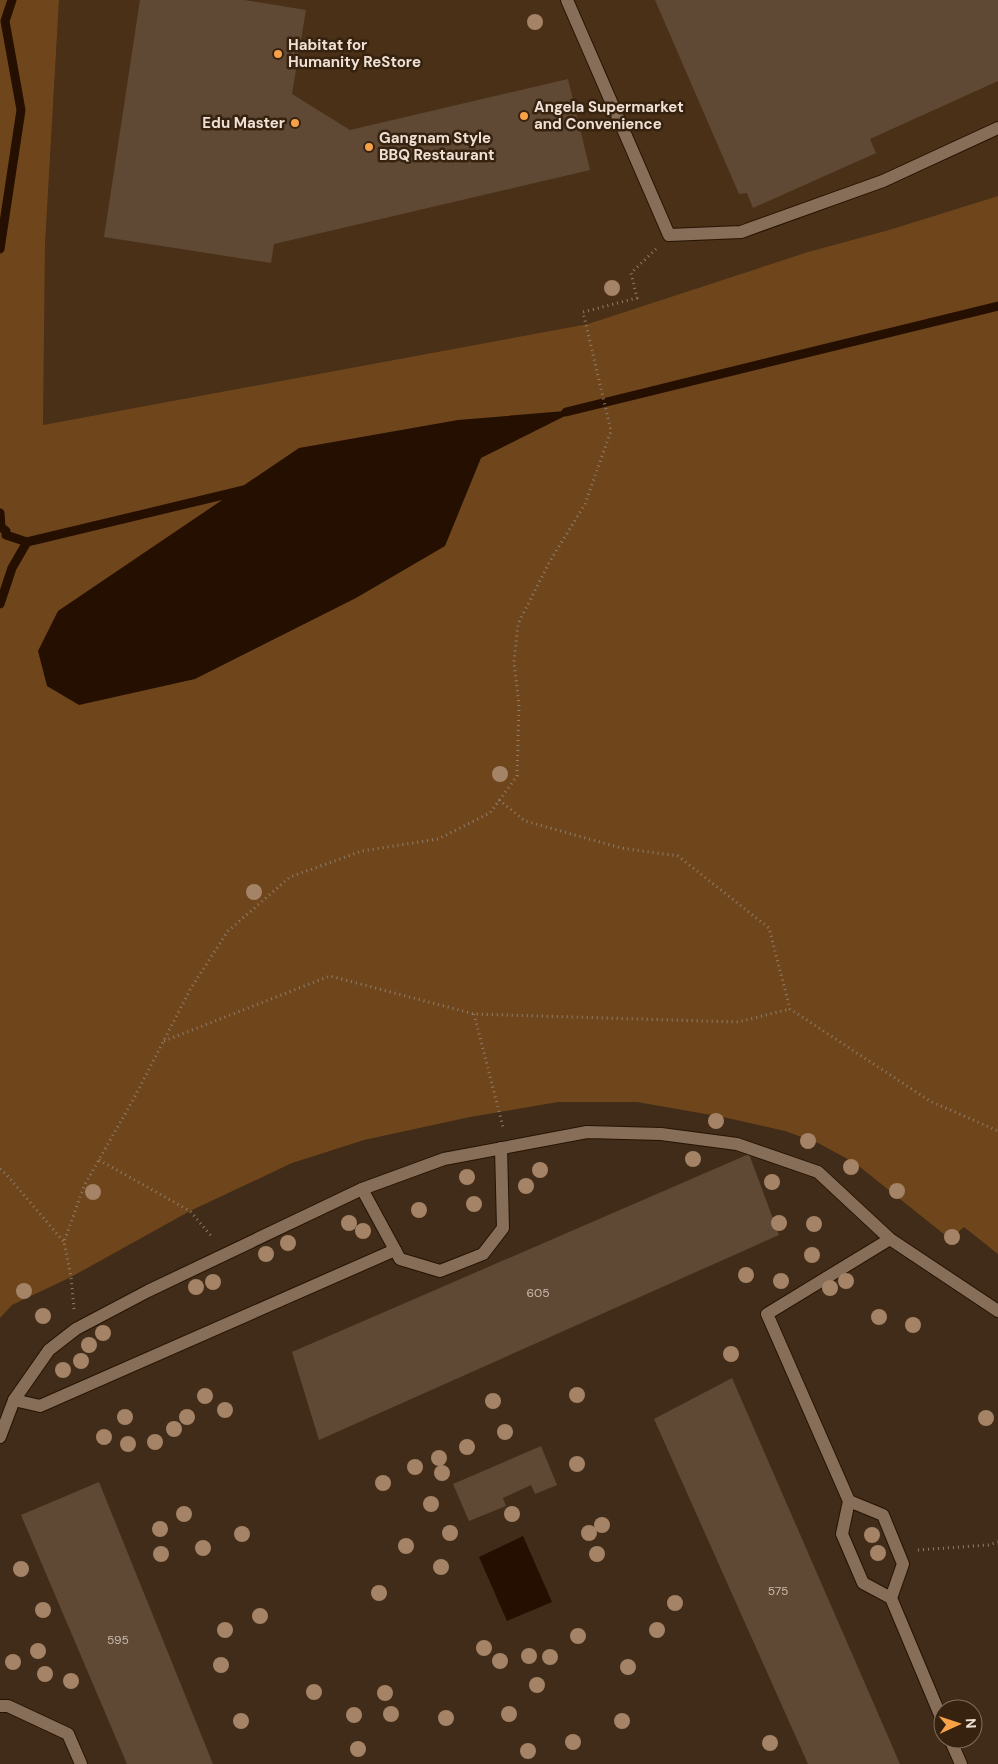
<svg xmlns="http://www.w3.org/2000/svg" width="998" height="1764" font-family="'DM Sans',sans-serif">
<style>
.built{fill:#4a3017}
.green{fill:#6f461c}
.water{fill:#250f00}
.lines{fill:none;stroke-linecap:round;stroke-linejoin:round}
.stream{stroke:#250f00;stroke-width:9}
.building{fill:#5f4935}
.service-casing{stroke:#261302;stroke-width:14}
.path{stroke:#8e7d6d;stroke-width:3;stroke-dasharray:1 4;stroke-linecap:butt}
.service{stroke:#866e59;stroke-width:12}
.tree{fill:#a48366}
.poi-dot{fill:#f7a149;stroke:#36220e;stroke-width:2}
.labels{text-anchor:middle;stroke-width:5;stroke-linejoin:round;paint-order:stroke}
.number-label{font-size:12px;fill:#cabaac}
.poi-label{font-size:15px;font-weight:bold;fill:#eee0d4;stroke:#36220e;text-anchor:start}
</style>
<rect width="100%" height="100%" fill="#402c18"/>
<polygon class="built" points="59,0 998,0 998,196 889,230 808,252 588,324 43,425 45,244"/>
<polygon class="green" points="0,0 59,0 45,244 43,425 588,324 808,252 889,230 998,196 998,1254 964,1227 950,1239 855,1163 818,1143 785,1131 723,1117 637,1102 558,1102 470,1117 364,1140 292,1163 190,1211 71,1277 12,1305 0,1318"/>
<g class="water">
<polygon points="577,410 481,458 445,546 356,598 195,679 79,705 47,686 38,651 58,611 299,448 458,420"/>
<polygon points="523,1536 552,1602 507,1621 479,1557"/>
</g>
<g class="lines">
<g class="stream">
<polyline points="0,249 21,110 5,21 12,0"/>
<polyline points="566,412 998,306"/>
<polyline points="0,513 1,527 6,531 6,535 27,542 244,490"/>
<polyline points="0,604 12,568 27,542"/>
</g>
</g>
<g class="building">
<polygon points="140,0 244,0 306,10 292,94 350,130 568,79 590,170 274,244 271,263 104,237"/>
<polygon points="655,0 998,0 998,81 870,139 876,153 753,208 747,193 739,194"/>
<polygon points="749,1154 779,1235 319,1440 292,1352"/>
<polygon points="732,1378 900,1764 808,1764 654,1419"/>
<polygon points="541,1446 557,1485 535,1494 531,1485 503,1498 506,1506 469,1521 453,1484"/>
<polygon points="99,1482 213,1764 127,1764 21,1515"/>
</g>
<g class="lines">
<defs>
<g id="service">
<polyline points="567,0 669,235 741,232 883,181 998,128"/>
<polyline points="362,1189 400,1259 440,1271 483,1254 503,1228 501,1148"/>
<polyline points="890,1239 767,1314 849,1501 842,1534 863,1583 891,1598 943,1722"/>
<polyline points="14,1400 40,1406 395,1250"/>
<polyline points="0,1437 14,1400 49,1350 76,1329 148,1291 362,1189 444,1159 587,1132 661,1134 737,1144 818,1172 890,1239 998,1311"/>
<polyline points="849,1501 883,1515 903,1564 891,1598"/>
<polyline points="0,1706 8,1706 68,1734 81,1764"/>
<polyline points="950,1739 961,1764"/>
</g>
</defs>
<use href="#service" class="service-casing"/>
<g class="path">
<polyline points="499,800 525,821 621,848 678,856 769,928 790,1009 930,1101 998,1131"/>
<polyline points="474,1014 503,1127"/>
<polyline points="164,1041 330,976 474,1014 738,1022 790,1009"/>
<polyline points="99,1160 190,1211 213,1238"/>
<polyline points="0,1169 6,1174 64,1242"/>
<polyline points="74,1309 71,1277 64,1242 84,1186 133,1100 191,988 228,931 290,877 362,851 438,839 490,813 517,776 519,705 514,662 518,624 550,561 585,504 611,431 583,312 637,298 631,273 656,249"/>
<polyline points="918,1550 988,1545 998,1542"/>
</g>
<use href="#service" class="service"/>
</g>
<g class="tree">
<circle cx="535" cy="22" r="8"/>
<circle cx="612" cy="288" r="8"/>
<circle cx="500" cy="774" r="8"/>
<circle cx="254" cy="892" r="8"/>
<circle cx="716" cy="1121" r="8"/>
<circle cx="808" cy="1141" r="8"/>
<circle cx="693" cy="1159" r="8"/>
<circle cx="851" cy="1167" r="8"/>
<circle cx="540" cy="1170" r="8"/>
<circle cx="467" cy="1177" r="8"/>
<circle cx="772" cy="1182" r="8"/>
<circle cx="526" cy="1186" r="8"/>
<circle cx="897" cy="1191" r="8"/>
<circle cx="93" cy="1192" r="8"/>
<circle cx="474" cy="1204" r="8"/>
<circle cx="419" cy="1210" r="8"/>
<circle cx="349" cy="1223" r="8"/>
<circle cx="779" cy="1223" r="8"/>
<circle cx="814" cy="1224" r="8"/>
<circle cx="363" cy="1231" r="8"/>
<circle cx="952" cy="1237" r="8"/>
<circle cx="288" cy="1243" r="8"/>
<circle cx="266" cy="1254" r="8"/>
<circle cx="812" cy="1255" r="8"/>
<circle cx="746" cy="1275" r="8"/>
<circle cx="781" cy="1281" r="8"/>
<circle cx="846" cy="1281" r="8"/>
<circle cx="213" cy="1282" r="8"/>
<circle cx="196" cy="1287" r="8"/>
<circle cx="830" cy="1288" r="8"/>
<circle cx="24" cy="1291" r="8"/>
<circle cx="43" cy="1316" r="8"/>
<circle cx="879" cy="1317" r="8"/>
<circle cx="913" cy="1325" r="8"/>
<circle cx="103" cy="1333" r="8"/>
<circle cx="89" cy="1345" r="8"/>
<circle cx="731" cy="1354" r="8"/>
<circle cx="81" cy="1361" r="8"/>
<circle cx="63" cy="1370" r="8"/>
<circle cx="577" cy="1395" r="8"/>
<circle cx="205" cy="1396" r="8"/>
<circle cx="493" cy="1401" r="8"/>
<circle cx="225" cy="1410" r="8"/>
<circle cx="125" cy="1417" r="8"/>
<circle cx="187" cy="1417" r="8"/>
<circle cx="986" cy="1418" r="8"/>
<circle cx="174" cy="1429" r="8"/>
<circle cx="505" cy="1432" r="8"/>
<circle cx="104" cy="1437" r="8"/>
<circle cx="155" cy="1442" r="8"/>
<circle cx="128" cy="1444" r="8"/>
<circle cx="467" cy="1447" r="8"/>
<circle cx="439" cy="1458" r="8"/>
<circle cx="577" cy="1464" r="8"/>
<circle cx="415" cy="1467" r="8"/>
<circle cx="442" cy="1473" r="8"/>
<circle cx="383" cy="1483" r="8"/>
<circle cx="431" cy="1504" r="8"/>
<circle cx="184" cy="1514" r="8"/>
<circle cx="512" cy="1514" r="8"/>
<circle cx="602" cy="1525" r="8"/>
<circle cx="160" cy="1529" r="8"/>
<circle cx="450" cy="1533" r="8"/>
<circle cx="589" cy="1533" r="8"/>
<circle cx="242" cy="1534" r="8"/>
<circle cx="872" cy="1535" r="8"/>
<circle cx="406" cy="1546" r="8"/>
<circle cx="203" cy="1548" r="8"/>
<circle cx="878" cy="1553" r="8"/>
<circle cx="161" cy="1554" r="8"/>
<circle cx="597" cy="1554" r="8"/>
<circle cx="441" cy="1567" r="8"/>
<circle cx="21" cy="1569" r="8"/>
<circle cx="379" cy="1593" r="8"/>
<circle cx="675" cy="1603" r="8"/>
<circle cx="43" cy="1610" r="8"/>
<circle cx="260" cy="1616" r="8"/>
<circle cx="225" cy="1630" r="8"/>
<circle cx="657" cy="1630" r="8"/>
<circle cx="578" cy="1636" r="8"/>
<circle cx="484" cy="1648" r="8"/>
<circle cx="38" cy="1651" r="8"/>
<circle cx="529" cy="1656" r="8"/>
<circle cx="550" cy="1657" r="8"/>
<circle cx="500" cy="1661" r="8"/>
<circle cx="13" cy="1662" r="8"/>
<circle cx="221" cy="1665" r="8"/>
<circle cx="628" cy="1667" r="8"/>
<circle cx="45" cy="1674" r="8"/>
<circle cx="71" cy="1681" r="8"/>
<circle cx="537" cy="1685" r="8"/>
<circle cx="314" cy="1692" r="8"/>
<circle cx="385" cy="1693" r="8"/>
<circle cx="391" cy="1714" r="8"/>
<circle cx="509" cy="1714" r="8"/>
<circle cx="354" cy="1715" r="8"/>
<circle cx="446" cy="1718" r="8"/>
<circle cx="241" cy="1721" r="8"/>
<circle cx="622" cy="1721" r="8"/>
<circle cx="573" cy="1742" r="8"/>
<circle cx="770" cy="1743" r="8"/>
<circle cx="358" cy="1749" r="8"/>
<circle cx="528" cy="1751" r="8"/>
</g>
<g class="poi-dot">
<circle cx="278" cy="54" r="5"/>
<circle cx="524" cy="116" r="5"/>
<circle cx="295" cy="123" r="5"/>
<circle cx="369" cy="147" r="5"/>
</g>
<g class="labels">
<g class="number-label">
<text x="538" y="1297">605</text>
<text x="778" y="1595">575</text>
<text x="118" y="1644">595</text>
</g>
<g class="poi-label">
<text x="288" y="50">Habitat for<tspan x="288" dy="17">Humanity ReStore</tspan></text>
<text x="534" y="112">Angela Supermarket<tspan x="534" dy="17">and Convenience</tspan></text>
<text x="285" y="128" text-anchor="end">Edu Master</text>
<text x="379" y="143">Gangnam Style<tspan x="379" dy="17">BBQ Restaurant</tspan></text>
</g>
</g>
<g transform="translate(958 1724) rotate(87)"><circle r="24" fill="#36220e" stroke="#806e5d"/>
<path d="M0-4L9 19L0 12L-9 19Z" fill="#f7a149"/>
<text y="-8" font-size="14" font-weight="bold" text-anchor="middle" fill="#eee0d4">N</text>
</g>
</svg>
